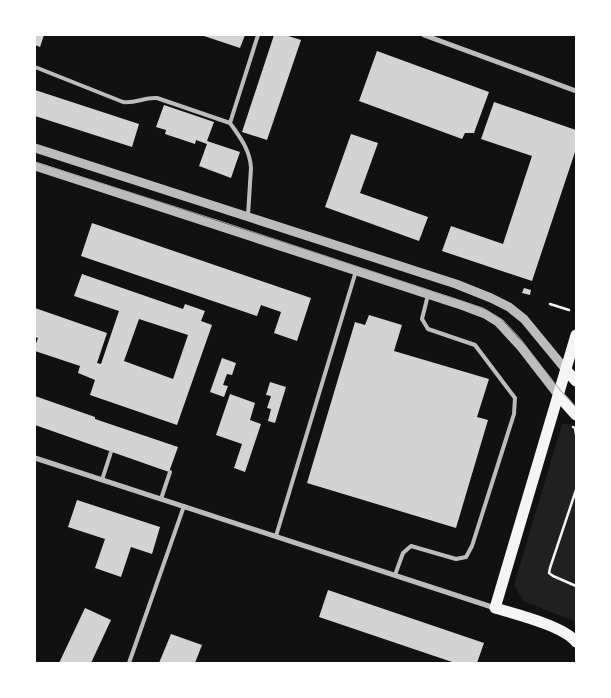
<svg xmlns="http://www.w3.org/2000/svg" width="611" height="698" font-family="'Alegreya Sans',sans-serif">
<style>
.green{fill:#202020}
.building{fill:#d3d3d3;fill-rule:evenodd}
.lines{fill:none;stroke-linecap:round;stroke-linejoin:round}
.path{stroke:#f5f5f5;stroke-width:2.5}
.service{stroke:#bcbcbc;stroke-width:4}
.minor{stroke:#bcbcbc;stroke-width:5}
.tertiary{stroke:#bcbcbc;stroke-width:9}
.primary{stroke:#f5f5f5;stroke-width:11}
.tram{stroke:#9a9a9a;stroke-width:1}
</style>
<rect width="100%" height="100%" fill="#111"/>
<polygon class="green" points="562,424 575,425 576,426 576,622 523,601 514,585"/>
<g class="building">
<polygon points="35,35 44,35 40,47 35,45"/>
<polygon points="201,35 245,35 240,48"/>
<polygon points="274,35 285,35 301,40 267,140 242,132"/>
<polygon points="377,51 489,92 474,133 465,133 462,139 359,101"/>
<polygon points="35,90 139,124 132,147 35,116"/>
<polygon points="494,102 576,130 576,149 532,281 442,251 451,226 503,244 532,156 481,139"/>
<polygon points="164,105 214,122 207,141 240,152 231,178 199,166 207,144 196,140 195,144 165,134 166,130 156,127"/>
<polygon points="351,134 378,143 360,193 428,217 419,241 325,207"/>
<polygon points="92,223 311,298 297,341 274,333 281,312 261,305 257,316 81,256"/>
<path d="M82 274 183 309 185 304 205 311 201 321 212 325 177 425 90 395 95 380 78 373 80 366 35 351V346L38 338 35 337V308L107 333 97 363 101 364 119 311 74 296ZM139 319 188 335 173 379 124 361Z"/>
<polygon points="524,288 531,290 530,295 522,293"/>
<polygon points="369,315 402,325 394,351 489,379 477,417 488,420 456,528 307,483 355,322 365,325"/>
<polygon points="222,358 236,363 232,375 227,374 223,385 228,386 224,397 210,392"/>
<polygon points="270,382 286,387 275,423 268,421 271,409 267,408 271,396 266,395"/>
<polygon points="230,394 255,403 250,420 261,424 245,472 234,468 242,444 216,435"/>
<polygon points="35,396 95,417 95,419 178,447 169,472 35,425"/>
<polygon points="77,500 160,527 152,554 131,547 121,577 95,568 105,539 68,527"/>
<polygon points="328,590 484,643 477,663 455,663 319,617"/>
<polygon points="85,608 111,620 91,663 59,663"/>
<polygon points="171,634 202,645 195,663 159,663"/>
</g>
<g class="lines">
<g class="path">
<polyline points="550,304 569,310"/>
<polyline points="573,427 575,428 576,434"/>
<polyline points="576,490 550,568 549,573 553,576 576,586"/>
</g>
<g class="service">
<path d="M35 67 123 102C135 104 144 97 157 98L230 123"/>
<path d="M248 215 251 168C250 150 240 137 230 123L258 35"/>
<polyline points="102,480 111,452"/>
<polyline points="161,499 170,472"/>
<polyline points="276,536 356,271"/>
<polyline points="395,575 403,553 411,546 456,559 466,557 472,546 514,414 515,398 475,345 428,329 422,319 428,295"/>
<polyline points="129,663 184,506"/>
</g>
<g class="minor">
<polyline points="424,35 576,91"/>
<polyline points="35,458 495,608"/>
</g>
<g class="tertiary">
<polyline points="35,148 456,284 491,298 509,307 524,319 566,370"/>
<polyline points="35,166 464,306 485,314 498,322 521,347 559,396"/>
</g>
<g class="primary">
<path d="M576 335 495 608C515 614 564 626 576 642"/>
<polyline points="566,370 576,381"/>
<polyline points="559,396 576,415"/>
</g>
<polyline class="tram" points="35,162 223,222 483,308 503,320 519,337 560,390 576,407"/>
</g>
<rect width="611" height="698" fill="none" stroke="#ffffff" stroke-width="72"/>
</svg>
